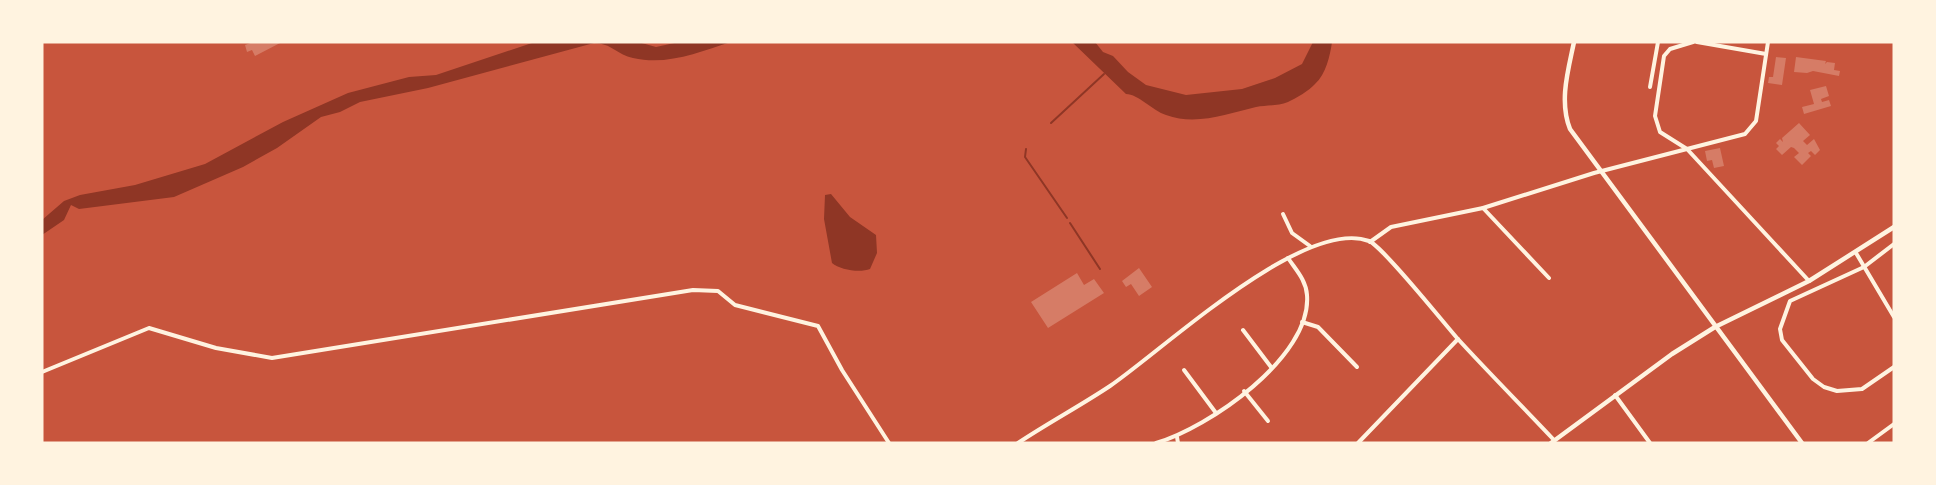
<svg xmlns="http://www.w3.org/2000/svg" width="1936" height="485" font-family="Ubuntu,sans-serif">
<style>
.water{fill:#8f3625}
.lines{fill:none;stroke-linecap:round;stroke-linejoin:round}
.stream{stroke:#8f3625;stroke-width:2}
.building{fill:#d67c66}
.minor{stroke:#fff3e0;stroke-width:4}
.tertiary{stroke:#fff3e0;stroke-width:4.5}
.secondary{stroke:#fff3e0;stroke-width:4.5}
</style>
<rect width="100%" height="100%" fill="#c8553d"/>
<g class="water">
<path d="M535 42H638L656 47 679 42H731C699 52 667 66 633 58 618 55 611 43 594 43L428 88 360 102 340 112 321 117 277 148 243 167 174 197 79 209 71 205 64 220 42 235V220L64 201 80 195 135 185 205 164 283 122 348 93 409 77 436 75Z"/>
<path d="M1072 42H1095L1103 52 1113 56 1128 72 1146 85 1186 95 1242 89 1275 78 1302 64 1313 42H1332C1330 56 1326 74 1315 84 1310 90 1295 99 1288 102 1278 106 1267 105 1256 107 1227 114 1196 126 1166 115 1153 111 1138 94 1126 94Z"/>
<path d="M831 194 850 217 876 235 877 253 870 269C860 273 840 270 832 263L824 219 825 195Z"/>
</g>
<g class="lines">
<g class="stream">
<polyline points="1051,123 1104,74"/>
<polyline points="1026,149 1025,157 1067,218"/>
<polyline points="1070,223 1100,269"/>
</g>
</g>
<g class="building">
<polygon points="253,42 282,42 255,56 252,50 247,52 245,45"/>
<polygon points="1776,57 1786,58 1782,85 1768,83 1769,77 1773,77"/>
<polygon points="1796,57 1826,61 1825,64 1827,62 1835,63 1834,70 1840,71 1839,76 1813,71 1807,73 1794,72"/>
<polygon points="1826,86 1829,96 1821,99 1822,102 1829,100 1831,106 1804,114 1802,107 1814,104 1810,90"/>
<polygon points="1799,123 1810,135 1803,141 1807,145 1814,139 1820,150 1815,155 1811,151 1808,153 1811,156 1802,165 1794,157 1799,153 1794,148 1791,147 1782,155 1776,149 1779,146 1776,143 1780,139 1783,142 1782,138"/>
<polygon points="1720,148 1724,166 1714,168 1712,160 1707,161 1705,151"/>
<polygon points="1139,268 1152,287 1139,296 1131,284 1126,287 1122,281"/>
<polygon points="1077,273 1084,285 1094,279 1104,293 1048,328 1031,302"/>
</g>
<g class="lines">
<g class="minor">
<polyline points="1693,42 1670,49 1664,56 1655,116 1660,132 1687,149 1809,281"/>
<polyline points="1697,42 1766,54"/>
<polyline points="1650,87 1658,42"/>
<polyline points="1483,208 1549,278"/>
<polyline points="1283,214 1292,233 1310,246"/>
<polyline points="1370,242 1391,227 1483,208 1594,173 1745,134 1756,121 1768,42"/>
<polyline points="1894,244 1864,267 1790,301 1780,329 1782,340 1813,379 1824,387 1837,391 1862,389 1894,367"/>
<polyline points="1856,253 1894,317"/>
<polyline points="1302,322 1318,327 1357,367"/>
<polyline points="1243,330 1271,367"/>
<polyline points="1184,370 1216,413"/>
<polyline points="42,372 149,328 216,348 272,358 693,290 718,291 735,305 818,326 842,370 889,443"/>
<polyline points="1244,391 1268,421"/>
<polyline points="1615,395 1650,443"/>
<polyline points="1177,437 1178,443"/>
<path d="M1018 443C1048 423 1080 406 1110 386 1164 349 1304 217 1369 241 1382 246 1443 322 1457 338 1489 373 1522 406 1554 440"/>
<path d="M1156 443C1208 428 1312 357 1307 295 1306 280 1296 270 1288 258"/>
<polyline points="1358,443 1458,339"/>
<polyline points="1868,443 1894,424"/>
</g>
<path class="tertiary" d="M1574 42C1568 71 1559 101 1570 129L1802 443"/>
<polyline class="secondary" points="1551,443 1672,354 1715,327 1809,281 1894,227"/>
</g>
<rect width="1936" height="485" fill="none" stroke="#fff3e0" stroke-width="87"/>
</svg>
